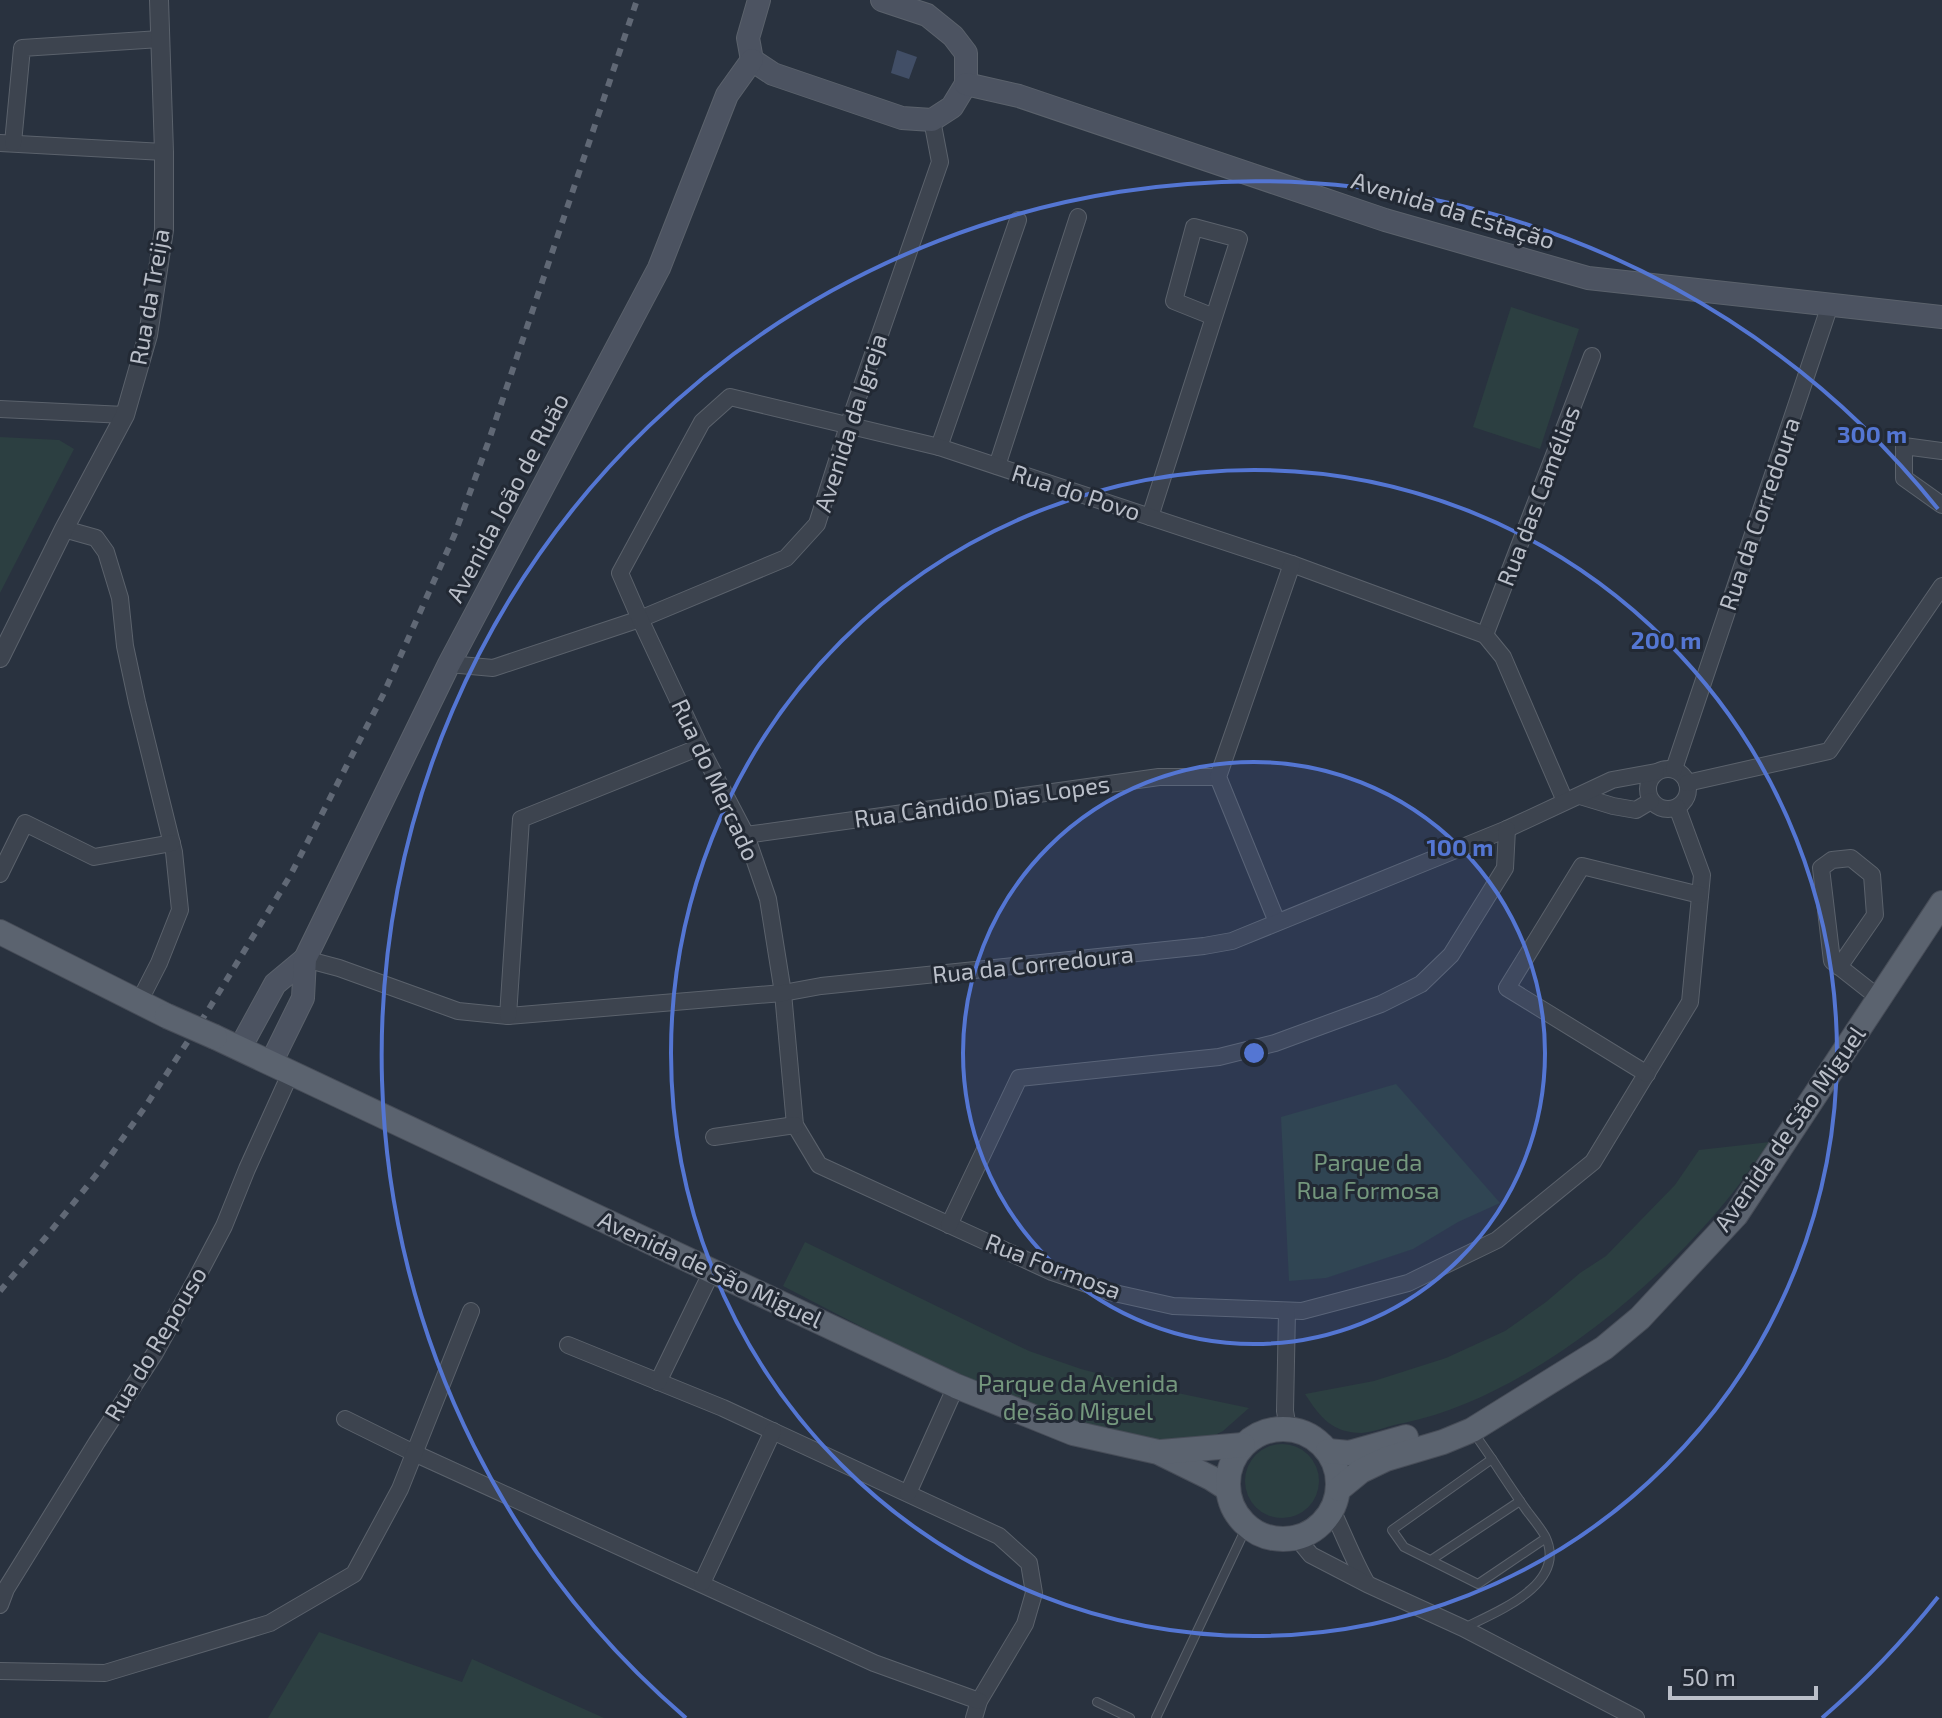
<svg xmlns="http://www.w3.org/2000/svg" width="1942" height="1718" font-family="'Exo 2',sans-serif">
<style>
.green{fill:#2c3f41}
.water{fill:#414e66}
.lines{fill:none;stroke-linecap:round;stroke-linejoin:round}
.service-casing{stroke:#5b626c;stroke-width:10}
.minor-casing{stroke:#5b626c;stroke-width:18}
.tertiary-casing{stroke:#5b626c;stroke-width:20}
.secondary-casing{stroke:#5b626c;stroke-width:24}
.primary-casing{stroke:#474d58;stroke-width:26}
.service{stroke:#3d444f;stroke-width:8}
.minor{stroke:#3d444f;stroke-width:16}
.tertiary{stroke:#3d444f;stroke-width:18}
.secondary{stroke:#4c5361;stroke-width:22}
.primary{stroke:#5b636f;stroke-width:24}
.rail{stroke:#606875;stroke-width:6;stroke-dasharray:8 8;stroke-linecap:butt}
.primary-bridge-casing{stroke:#474d58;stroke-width:26;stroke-linecap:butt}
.primary-bridge{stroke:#5b636f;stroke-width:24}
.ring{fill:none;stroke:#5476d3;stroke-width:4}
.labels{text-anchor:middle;stroke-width:6;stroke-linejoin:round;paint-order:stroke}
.street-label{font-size:24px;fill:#babfc9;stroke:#222934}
.park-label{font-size:24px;fill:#74977d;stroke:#222934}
.centre{fill:#5476d3;stroke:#222934;stroke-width:4}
.ring-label{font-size:24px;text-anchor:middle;font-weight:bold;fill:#5476d3;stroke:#222934;stroke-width:6;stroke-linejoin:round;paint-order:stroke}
</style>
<rect width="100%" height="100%" fill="#29323f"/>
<g class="green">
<polygon points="1511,307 1579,329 1540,449 1473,427"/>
<polygon points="0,437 59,440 74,449 0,593"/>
<polygon points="1396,1084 1500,1203 1458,1222 1413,1249 1326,1278 1289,1281 1281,1117"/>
<path d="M1770 1142C1755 1161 1742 1182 1726 1201 1650 1294 1523 1398 1404 1423 1390 1425 1375 1432 1362 1433 1332 1433 1320 1417 1305 1394L1374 1381 1446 1358 1505 1331 1546 1302 1580 1273 1606 1256 1675 1185 1699 1150Z"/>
<polygon points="805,1242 1029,1351 1081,1369 1149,1387 1249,1408 1223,1431 1213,1436 1172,1443 1071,1425 887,1340 783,1286"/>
<circle cx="1282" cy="1481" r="37"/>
<polygon points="319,1632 462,1682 472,1659 604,1718 268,1718"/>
</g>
<polygon class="water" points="897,50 917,57 909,79 891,73"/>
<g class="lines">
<defs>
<g id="service">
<polyline points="1474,1433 1492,1459"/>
<polyline points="1431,1560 1520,1501"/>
<path d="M1464 1628C1496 1612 1569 1584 1545 1536 1540 1527 1533 1519 1527 1511 1515 1494 1503 1476 1492 1459L1392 1530 1404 1547 1478 1584 1546 1538"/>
<polyline points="1097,1702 1130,1718"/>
<polyline points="1156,1718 1247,1526"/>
</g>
<g id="minor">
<polyline points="0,143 164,152"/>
<polyline points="13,143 22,48 160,39"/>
<polyline points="0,409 125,415"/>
<polyline points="939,447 1018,220"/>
<polyline points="1942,451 1904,446 1904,478 1942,505"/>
<polyline points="997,466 1078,217"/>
<polyline points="1150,517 1239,239 1194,227 1174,301 1214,317"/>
<polyline points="64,529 96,538 106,552 120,598 125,646 137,702 174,852 180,910 159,963 139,1002"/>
<polyline points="1485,635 1592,356"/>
<polyline points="449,664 493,668 640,619 786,558 817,524 848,426 940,162 932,120"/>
<circle cx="1668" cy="789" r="20"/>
<polyline points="1674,769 1830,305"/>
<polyline points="1687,783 1829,751 1942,586"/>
<polyline points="1580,796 1613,806 1636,810 1651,801"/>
<polyline points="1565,801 1503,657 1485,635 1292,564 939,447 730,397 702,422 620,573 640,619 700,747 746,835 768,899 783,993 795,1125 819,1165 1052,1272 1110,1292 1173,1306 1302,1311 1408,1283 1497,1240 1593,1162 1690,1002 1702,875 1677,807"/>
<polyline points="746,835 1159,777 1218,777"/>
<polyline points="0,874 25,823 94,857 172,843"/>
<polyline points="1277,922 1218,777 1292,564"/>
<polyline points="305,959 339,968 458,1011 508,1016 783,993 821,986 1204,946 1232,941 1507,829 1612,780 1656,772"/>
<polyline points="1839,967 1875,915 1872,875 1851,858 1832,860 1821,868 1832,961 1879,998"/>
<polyline points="508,1016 521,819 700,747"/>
<polyline points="1647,1074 1507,988 1582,866 1700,895"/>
<polyline points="714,1137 795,1125"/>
<polyline points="949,1225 1019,1078 1219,1057 1275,1043 1381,1004 1421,984 1451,955 1505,868 1507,829"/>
<polyline points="1287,1311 1285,1411 1288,1428"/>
<polyline points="568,1345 723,1408 999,1536 1029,1563 1034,1593 1025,1624 979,1701 974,1718"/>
<polyline points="658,1382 712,1271"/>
<polyline points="345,1419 414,1453 874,1663 979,1701"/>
<polyline points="908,1493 956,1386"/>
<path d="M1332 1510C1344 1535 1353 1559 1366 1582"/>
<polyline points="1297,1538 1311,1555 1367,1584 1463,1628 1636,1718"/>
<polyline points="702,1583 773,1431"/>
<polyline points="0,1605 6,1589 97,1442 155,1353 195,1281 224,1226 247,1169 291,1072"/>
<polyline points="0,1671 105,1673 270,1623 354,1574 400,1489 471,1311"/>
</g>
<polyline id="tertiary" points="0,658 64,529 125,415 148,335 164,230 164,152 159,0"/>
<g id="secondary">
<polyline points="759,0 748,38 752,60 773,74 902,118 932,120 952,107 966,84 966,53 953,36 927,15 882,0"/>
<polyline points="966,84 1019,96 1385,220 1588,278 1942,317"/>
<polyline points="240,1048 275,984 305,959"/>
<polyline points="271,1063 303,998 305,959 449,664 659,268 727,95 752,60"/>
</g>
<g id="primary">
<polyline points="0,932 167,1016"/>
<polyline points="215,1037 956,1386 1073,1433 1158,1452 1211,1478 1228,1489"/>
<circle cx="1283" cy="1484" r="55"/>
<polyline points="1328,1451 1349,1453 1406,1437"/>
<polyline points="1161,1452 1243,1445"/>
<polyline points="1339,1489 1361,1471 1386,1459 1443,1442 1472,1430 1604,1348 1640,1318 1736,1215 1942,903"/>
</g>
</defs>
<use href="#service" class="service-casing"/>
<use href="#minor" class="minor-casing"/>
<use href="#tertiary" class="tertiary-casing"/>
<use href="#secondary" class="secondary-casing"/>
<use href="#primary" class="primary-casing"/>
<use href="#service" class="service"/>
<use href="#minor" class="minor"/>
<use href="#tertiary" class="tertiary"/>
<use href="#secondary" class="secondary"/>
<use href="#primary" class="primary"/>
<polyline class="rail" points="0,1291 46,1237 101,1169 145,1107 207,1012 290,876 383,695 454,536 488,443 637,0"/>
<defs>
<polyline id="primary-bridge" points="167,1016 215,1037"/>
</defs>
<use href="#primary-bridge" class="primary-bridge-casing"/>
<use href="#primary-bridge" class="primary-bridge"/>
</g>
<circle cx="1254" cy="1053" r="291" fill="#5476d3" fill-opacity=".12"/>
<g class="ring">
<circle cx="1254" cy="1053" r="291"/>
<circle cx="1254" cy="1053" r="583"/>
<path d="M1938 1597A874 874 0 0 1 1822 1718M686 1718A874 874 0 1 1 1938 509"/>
</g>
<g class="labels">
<g class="street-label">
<text transform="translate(1453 211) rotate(17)" y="8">Avenida da Estação</text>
<text transform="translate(150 297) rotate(-80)" y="8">Rua da Treija</text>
<text transform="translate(851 423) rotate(-72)" y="8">Avenida da Igreja</text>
<text transform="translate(1076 493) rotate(18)" y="8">Rua do Povo</text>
<text transform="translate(1539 496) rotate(-69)" y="8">Rua das Camélias</text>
<text transform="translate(508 498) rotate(-62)" y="8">Avenida João de Ruão</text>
<text transform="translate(1760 514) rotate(-71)" y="8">Rua da Corredoura</text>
<text transform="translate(715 780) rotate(65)" y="8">Rua do Mercado</text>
<text transform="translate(982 802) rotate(-8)" y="8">Rua Cândido Dias Lopes</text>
<text transform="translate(1033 965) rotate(-6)" y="8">Rua da Corredoura</text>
<text transform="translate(1790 1129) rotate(-55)" y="8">Avenida de São Miguel</text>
<text transform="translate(1053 1267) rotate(21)" y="8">Rua Formosa</text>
<text transform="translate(710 1270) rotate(25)" y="8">Avenida de São Miguel</text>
<text transform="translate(156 1344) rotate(-59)" y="8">Rua do Repouso</text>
</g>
<g class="park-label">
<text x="1368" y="1171">Parque da<tspan x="1368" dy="28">Rua Formosa</tspan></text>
<text x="1078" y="1392">Parque da Avenida<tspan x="1078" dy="28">de são Miguel</tspan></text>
</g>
</g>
<circle cx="1254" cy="1053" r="12" class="centre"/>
<g class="ring-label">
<text x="1872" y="443">300 m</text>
<text x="1666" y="649">200 m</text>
<text x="1460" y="856">100 m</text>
</g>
<path d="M1670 1686v12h146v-12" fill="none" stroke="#babfc9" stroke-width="4"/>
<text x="1682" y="1686" font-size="24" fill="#babfc9" stroke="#222934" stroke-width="6" paint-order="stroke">50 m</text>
</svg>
